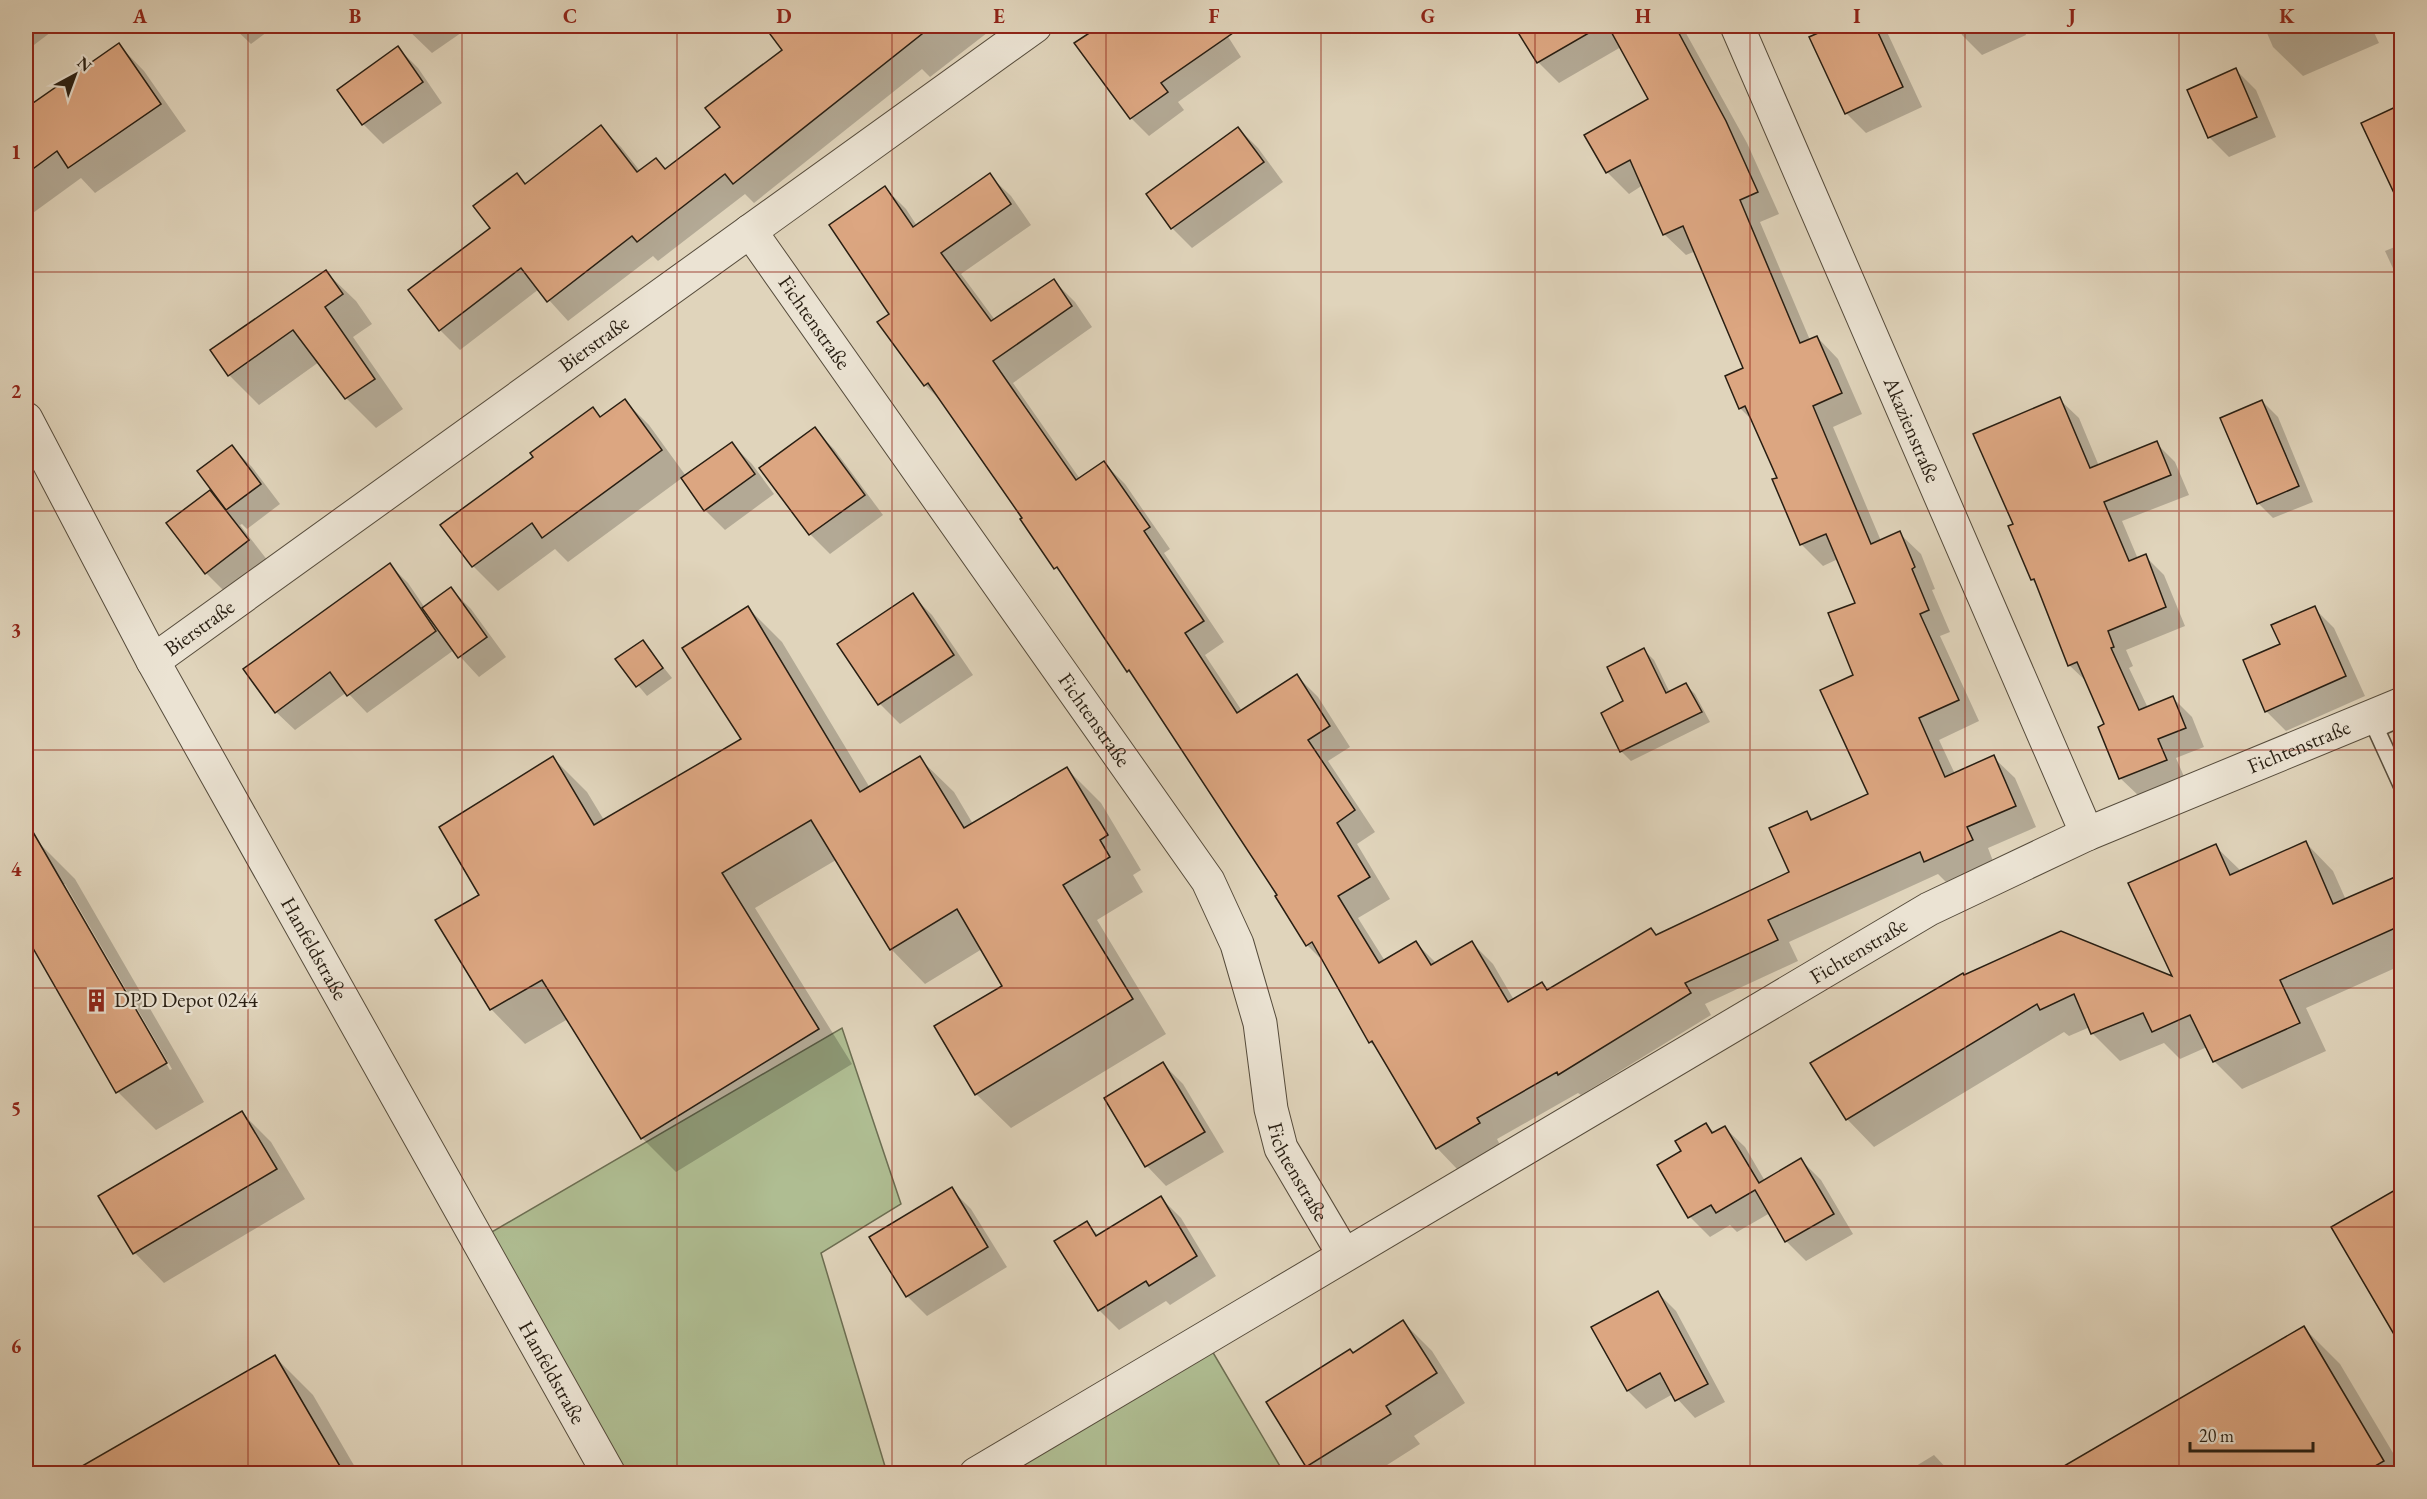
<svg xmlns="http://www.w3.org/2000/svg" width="2427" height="1499" font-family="'EB Garamond',serif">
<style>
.green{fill:#afbd92;stroke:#6c6e52;stroke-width:1.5}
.shadow{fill:#0003;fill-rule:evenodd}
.building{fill:#dca681;stroke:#281e12;stroke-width:1.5}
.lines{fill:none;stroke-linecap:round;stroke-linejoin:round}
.lane-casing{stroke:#564c3c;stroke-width:19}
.street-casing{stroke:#564c3c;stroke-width:35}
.lane{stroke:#ebe3d3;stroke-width:16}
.street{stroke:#ebe3d3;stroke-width:33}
.grid{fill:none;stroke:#8f2418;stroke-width:1.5;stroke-opacity:0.55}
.labels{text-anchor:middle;stroke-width:4.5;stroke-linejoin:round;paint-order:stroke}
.street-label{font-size:21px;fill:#281e12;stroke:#ebe3d3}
.poi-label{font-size:21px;fill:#281e12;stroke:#ebe3d3;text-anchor:start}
.neatline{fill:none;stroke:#8f2418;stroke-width:2}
.grid-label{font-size:20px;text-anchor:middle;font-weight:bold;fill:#8f2418}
</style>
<rect width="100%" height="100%" fill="#e0d4bb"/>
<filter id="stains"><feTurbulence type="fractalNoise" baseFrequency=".00333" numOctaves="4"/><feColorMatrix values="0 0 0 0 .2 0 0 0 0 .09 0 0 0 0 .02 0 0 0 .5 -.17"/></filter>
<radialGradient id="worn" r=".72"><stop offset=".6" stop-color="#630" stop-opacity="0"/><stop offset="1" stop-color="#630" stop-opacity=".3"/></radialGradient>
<g class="green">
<polygon points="842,1028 901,1204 821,1253 887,1473 609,1473 478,1240"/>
<polygon points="1205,1339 1284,1473 976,1474"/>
</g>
<g class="shadow">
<polygon points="26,26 59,26 26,51"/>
<polygon points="232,26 275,26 251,44"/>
<polygon points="404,26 471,26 432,53"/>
<polygon points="766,26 840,26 843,30 849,26 996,26 930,77 922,69 754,203 745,194 658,261 653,256 568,321 539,289 460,350 440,330 517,175 526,184 601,127 621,147 640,171 666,170 722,128 784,50"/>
<polygon points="1103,26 1241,26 1227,35 1241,57 1178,102 1184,110 1149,136 1131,118 1076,43"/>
<polygon points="1516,26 1682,26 1747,143 1779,214 1760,222 1810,340 1817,337 1838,359 1862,414 1833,427 1881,541 1899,533 1921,554 1935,589 1932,590 1950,632 1940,636 1979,721 1939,740 1955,774 1993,757 2015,778 2036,827 1988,848 1993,861 1946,882 1938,874 1789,942 1798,961 1705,1004 1711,1015 1581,1095 1578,1093 1497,1139 1500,1145 1458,1170 1437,1148 1381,1052 1370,1042 1326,964 1307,945 1279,895 1137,680 1128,671 1066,579 1056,568 943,403 925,385 891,314 885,188 906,209 917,226 989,175 1011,196 1031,225 961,274 995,320 1053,280 1075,302 1092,327 1013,383 1080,479 1104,463 1125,484 1170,549 1164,553 1224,642 1205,655 1242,711 1297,676 1318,697 1350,747 1328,761 1375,832 1357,844 1390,899 1358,918 1385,961 1416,943 1437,964 1472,943 1493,964 1514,1000 1542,984 1549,991 1651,930 1657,936 1791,873 1807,813 1814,820 1870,795 1855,676 1857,603 1838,559 1823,566 1801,544 1779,478 1753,421 1740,408 1745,369 1696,251 1686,255 1664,234 1643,185 1629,194 1607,172 1586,136 1650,99 1621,47 1559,83 1538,62"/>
<polygon points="1838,26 1881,26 1887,32 1922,107 1866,133 1846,113 1811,38"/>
<polygon points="1958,26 2022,26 2026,35 1982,55 1962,35"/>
<polygon points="2264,26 2371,26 2379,43 2303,76 2273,47"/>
<polygon points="119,45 144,71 186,131 95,193 81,178 26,218 26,110"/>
<polygon points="398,48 418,68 442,103 383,144 363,124 339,90"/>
<polygon points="2236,70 2256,90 2276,137 2229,157 2209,137"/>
<polygon points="1238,128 1258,148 1283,182 1192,248 1172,228 1148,195"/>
<polygon points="2402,244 2402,288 2385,251"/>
<polygon points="326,272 356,301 372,324 353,337 403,409 376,428 346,398 319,362 259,405 229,375 212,351"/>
<polygon points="2059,399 2079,418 2099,466 2156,443 2175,462 2189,495 2122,521 2138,559 2145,556 2164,575 2185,626 2126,650 2133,666 2129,668 2148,708 2173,698 2192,717 2204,747 2176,758 2185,779 2140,797 2120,778 2106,725 2089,684 2069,665 2039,587 2032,580 2015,525"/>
<polygon points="625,401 649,425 686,476 732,444 752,464 774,494 725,530 705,510 682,478 568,562 555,549 498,591 473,566 443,526 535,457 593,409 601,418"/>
<polygon points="2262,401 2278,417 2313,502 2273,518 2258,503"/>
<polygon points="814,429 834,449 883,515 830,554 810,534 761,468"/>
<polygon points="232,447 252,467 280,504 247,529 242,524 240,525 268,561 226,593 206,573 217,499"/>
<polygon points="390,565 408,583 425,608 451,589 471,609 506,657 479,677 454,650 367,713 347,692 295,730 276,712"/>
<polygon points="912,595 932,615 973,675 900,724 880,704 839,644"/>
<polygon points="748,608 782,642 870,788 919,758 954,792 973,824 1067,769 1101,803 1141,870 1133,875 1143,892 1097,920 1166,1034 1011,1128 976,1094 1004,986 982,949 925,984 891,949 836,860 755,908 852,1064 676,1172 642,1138 568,1019 525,1044 491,1009 481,896 553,758 587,792 604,820 743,739"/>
<polygon points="2314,608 2334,628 2365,696 2286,731 2266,711 2282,645"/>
<polygon points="643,642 672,678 647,696 617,660"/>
<polygon points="1644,650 1654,660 1670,693 1686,685 1695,694 1710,722 1631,761 1621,751 1625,702"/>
<path d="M37 841 75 879 204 1102 156 1130 118 1092 26 933V847ZM61 884H65L172 1069 170 1070Z"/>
<polygon points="2306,843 2333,871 2346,900 2402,886 2402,965 2306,1008 2326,1051 2242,1089 2214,1061 2207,1047 2180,1059 2164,1043 2120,1061 2093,1034 2090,1027 2069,1036 2064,1032 1874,1147 1847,1119 1964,976 2175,979 2215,846 2241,871"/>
<polygon points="1163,1064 1183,1084 1224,1152 1166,1186 1147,1166 1106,1098"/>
<polygon points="242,1113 271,1142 305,1199 164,1283 135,1253 100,1196"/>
<polygon points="1706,1125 1715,1133 1725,1128 1745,1147 1765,1181 1801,1160 1821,1180 1853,1234 1806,1261 1786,1241 1770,1213 1737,1232 1730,1225 1710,1237 1690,1217 1659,1165 1683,1152"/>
<polygon points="951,1189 971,1209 1007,1267 927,1316 907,1296"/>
<polygon points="1161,1198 1181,1218 1216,1276 1170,1305 1166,1301 1119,1330 1099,1310 1086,1223 1099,1236"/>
<polygon points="1658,1293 1676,1311 1725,1402 1695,1418 1673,1394 1646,1409 1628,1391 1594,1328"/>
<polygon points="1403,1322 1432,1351 1465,1403 1414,1436 1420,1444 1373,1474 1315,1474 1308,1466 1353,1354"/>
<polygon points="2304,1328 2340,1364 2402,1468 2402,1474 2055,1474"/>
<polygon points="275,1357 313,1395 359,1474 93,1474 88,1465"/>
<polygon points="1934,1455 1952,1474 1903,1474"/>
</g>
<g class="building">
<polygon points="764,26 932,26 733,184 725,174 637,242 632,236 547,302 521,268 439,331 408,290 490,228 473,206 517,173 525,184 601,125 637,172 656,158 665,169 720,127 705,108 782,50"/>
<polygon points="1100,26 1243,26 1161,83 1168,92 1130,119 1074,43"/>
<polygon points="1514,26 1601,26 1537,63"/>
<polygon points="1608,26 1675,26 1726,121 1758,192 1740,200 1800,343 1817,336 1842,393 1813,406 1871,544 1900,531 1915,567 1912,569 1929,610 1920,614 1959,700 1919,718 1945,777 1994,755 2016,806 1967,827 1973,840 1924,862 1920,852 1768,920 1778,940 1685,983 1691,993 1558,1075 1557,1072 1477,1118 1480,1123 1436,1149 1372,1041 1369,1043 1312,942 1306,946 1275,896 1277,895 1129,670 1127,672 1057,567 1054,569 1020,519 1022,518 928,383 924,386 877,322 889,314 829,225 885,186 913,227 990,173 1011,204 941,253 991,321 1054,279 1072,306 993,361 1076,480 1104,461 1150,527 1144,531 1204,621 1185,633 1237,713 1297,674 1330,726 1308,740 1355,810 1337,823 1370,877 1338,896 1379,963 1416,941 1431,965 1472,941 1508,1002 1542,982 1547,990 1651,928 1656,935 1789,872 1769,828 1807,811 1811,820 1868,794 1820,690 1853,675 1828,613 1855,603 1826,534 1800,545 1772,479 1777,478 1745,406 1739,409 1725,376 1743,368 1683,226 1663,235 1630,160 1606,173 1584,135 1648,99"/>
<polygon points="1834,26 1875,26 1903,87 1845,114 1809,37"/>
<polygon points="119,43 161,104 68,168 57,151 26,174 26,108"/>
<polygon points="398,46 423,82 362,125 337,90"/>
<polygon points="2236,68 2257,117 2208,138 2187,90"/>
<polygon points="2402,104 2402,210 2361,123"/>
<polygon points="1238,127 1264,162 1171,229 1146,194"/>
<polygon points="326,270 343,294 325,307 375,379 345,399 293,330 228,376 210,350"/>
<polygon points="2060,397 2090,468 2157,441 2171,475 2104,502 2129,561 2146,554 2166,607 2108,631 2114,647 2111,648 2139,710 2173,696 2186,728 2158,739 2167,760 2119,779 2098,727 2104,724 2077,662 2068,666 2034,579 2031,580 2008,526 2013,524 1973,434"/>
<polygon points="625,399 662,450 542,538 532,523 472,567 440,525 533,457 530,453 593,407 600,417"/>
<polygon points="2262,400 2299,486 2257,504 2220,418"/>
<polygon points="815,427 865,495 809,535 759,468"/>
<polygon points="732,442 755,474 704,511 681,478"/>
<polygon points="232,445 261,484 226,510 197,471"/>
<polygon points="210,490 249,540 205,574 166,523"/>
<polygon points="390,563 436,631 347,696 330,672 275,713 243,669"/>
<polygon points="451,587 487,637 458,658 422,608"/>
<polygon points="913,593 954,655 878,705 837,644"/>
<polygon points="748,606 860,792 920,756 964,828 1067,767 1108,835 1100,840 1110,857 1063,885 1133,999 975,1095 934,1026 1002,986 957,909 890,950 811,820 722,873 819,1029 641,1139 542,980 490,1010 435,920 479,895 439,827 553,756 594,825 741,739 682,648"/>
<polygon points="2315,606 2346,676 2265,712 2243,660 2280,644 2271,625"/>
<polygon points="643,640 663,668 636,687 615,659"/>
<polygon points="1644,648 1666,693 1686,683 1702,712 1620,752 1601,713 1623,701 1607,667"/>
<polygon points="26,820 167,1063 116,1093 26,936"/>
<polygon points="2306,841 2333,904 2402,874 2402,925 2280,980 2300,1023 2213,1062 2190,1015 2152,1032 2143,1013 2091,1034 2074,994 2040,1010 2037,1004 1846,1120 1810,1063 1963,973 1964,975 2061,931 2172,976 2128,883 2216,844 2230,875"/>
<polygon points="1163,1062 1205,1132 1145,1167 1104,1098"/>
<polygon points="242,1111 277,1169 133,1254 98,1196"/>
<polygon points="1706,1123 1712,1133 1725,1126 1759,1183 1801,1158 1834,1214 1785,1242 1755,1190 1716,1213 1711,1205 1688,1218 1657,1165 1681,1151 1675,1141"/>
<polygon points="2402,1186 2402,1348 2331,1227"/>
<polygon points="952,1187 988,1247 906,1297 869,1237"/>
<polygon points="1161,1196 1197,1256 1149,1286 1146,1281 1098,1311 1054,1241 1087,1221 1096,1236"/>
<polygon points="1658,1291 1708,1384 1675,1401 1660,1373 1627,1391 1591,1327"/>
<polygon points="1403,1320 1437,1373 1386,1406 1391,1414 1306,1467 1266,1402 1350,1349 1353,1353"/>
<polygon points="2304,1326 2384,1461 2363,1473 2052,1473"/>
<polygon points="275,1355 344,1473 70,1473"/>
</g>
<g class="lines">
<defs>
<polyline id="lane" points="2392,722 2376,729 2402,786"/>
<g id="street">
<path id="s1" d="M1737 26 2087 834"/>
<path id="s2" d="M750 231 1208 881 1237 944 1260 1023 1271 1109 1281 1148 1344 1255"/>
<path id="s3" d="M26 419 153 661 609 1474"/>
<path id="s4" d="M153 661 1035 26"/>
<path id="s5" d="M976 1474 1929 909 2087 834 2402 704"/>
</g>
</defs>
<use href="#lane" class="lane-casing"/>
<use href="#street" class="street-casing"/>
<use href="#lane" class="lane"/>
<use href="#street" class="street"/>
</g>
<path class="grid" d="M248 26V1474M462 26V1474M677 26V1474M892 26V1474M1106 26V1474M1321 26V1474M1535 26V1474M1750 26V1474M1965 26V1474M2179 26V1474M26 272H2402M26 511H2402M26 750H2402M26 988H2402M26 1227H2402"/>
<defs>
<symbol id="building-bare" viewBox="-9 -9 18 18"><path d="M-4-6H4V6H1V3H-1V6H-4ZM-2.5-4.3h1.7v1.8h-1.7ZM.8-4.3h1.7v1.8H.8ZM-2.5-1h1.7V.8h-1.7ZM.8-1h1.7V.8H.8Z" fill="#8f2418" stroke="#ebe3d3" stroke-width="2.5" paint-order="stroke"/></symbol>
</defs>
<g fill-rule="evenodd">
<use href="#building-bare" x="80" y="984" width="33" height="33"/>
</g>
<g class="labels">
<g class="street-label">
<text dy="7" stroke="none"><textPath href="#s2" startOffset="112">Fichtenstraße</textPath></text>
<text dy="7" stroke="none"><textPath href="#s4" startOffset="543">Bierstraße</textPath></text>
<text dy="7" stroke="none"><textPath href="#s1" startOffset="440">Akazienstraße</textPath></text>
<text dy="7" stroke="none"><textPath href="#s4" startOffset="57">Bierstraße</textPath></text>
<text dy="7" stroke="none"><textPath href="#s2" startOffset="598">Fichtenstraße</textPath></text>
<text dy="7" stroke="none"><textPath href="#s5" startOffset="1512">Fichtenstraße</textPath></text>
<text dy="7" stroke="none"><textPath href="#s3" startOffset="603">Hanfeldstraße</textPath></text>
<text dy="7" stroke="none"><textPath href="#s5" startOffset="1026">Fichtenstraße</textPath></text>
<text dy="7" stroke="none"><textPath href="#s2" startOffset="1102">Fichtenstraße</textPath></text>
<text dy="7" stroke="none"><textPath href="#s3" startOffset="1089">Hanfeldstraße</textPath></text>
</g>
<g class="poi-label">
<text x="114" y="1007">DPD Depot 0244</text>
</g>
</g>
<rect width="2427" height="1499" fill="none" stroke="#e0d4bb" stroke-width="66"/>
<g transform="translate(75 75) rotate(41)" stroke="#ebe3d3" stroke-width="4.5" paint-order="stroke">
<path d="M0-4.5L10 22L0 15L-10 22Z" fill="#281e12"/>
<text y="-9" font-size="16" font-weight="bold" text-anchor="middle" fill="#281e12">N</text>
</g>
<path d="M2190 1442v9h123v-9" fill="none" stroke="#281e12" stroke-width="3"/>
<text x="2199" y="1442" font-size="18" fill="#281e12" stroke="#ebe3d3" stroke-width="4.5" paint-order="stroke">20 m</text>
<rect x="33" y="33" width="2361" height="1433" class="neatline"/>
<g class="grid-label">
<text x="140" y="23">A</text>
<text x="355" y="23">B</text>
<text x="570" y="23">C</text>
<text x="784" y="23">D</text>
<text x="999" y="23">E</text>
<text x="1214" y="23">F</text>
<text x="1428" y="23">G</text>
<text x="1643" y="23">H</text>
<text x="1857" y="23">I</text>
<text x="2072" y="23">J</text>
<text x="2287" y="23">K</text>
<text x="16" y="159">1</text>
<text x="16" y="398">2</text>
<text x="16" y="637">3</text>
<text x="16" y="876">4</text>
<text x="16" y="1115">5</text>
<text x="16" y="1353">6</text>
</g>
<rect width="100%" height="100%" filter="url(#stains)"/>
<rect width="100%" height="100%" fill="url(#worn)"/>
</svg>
